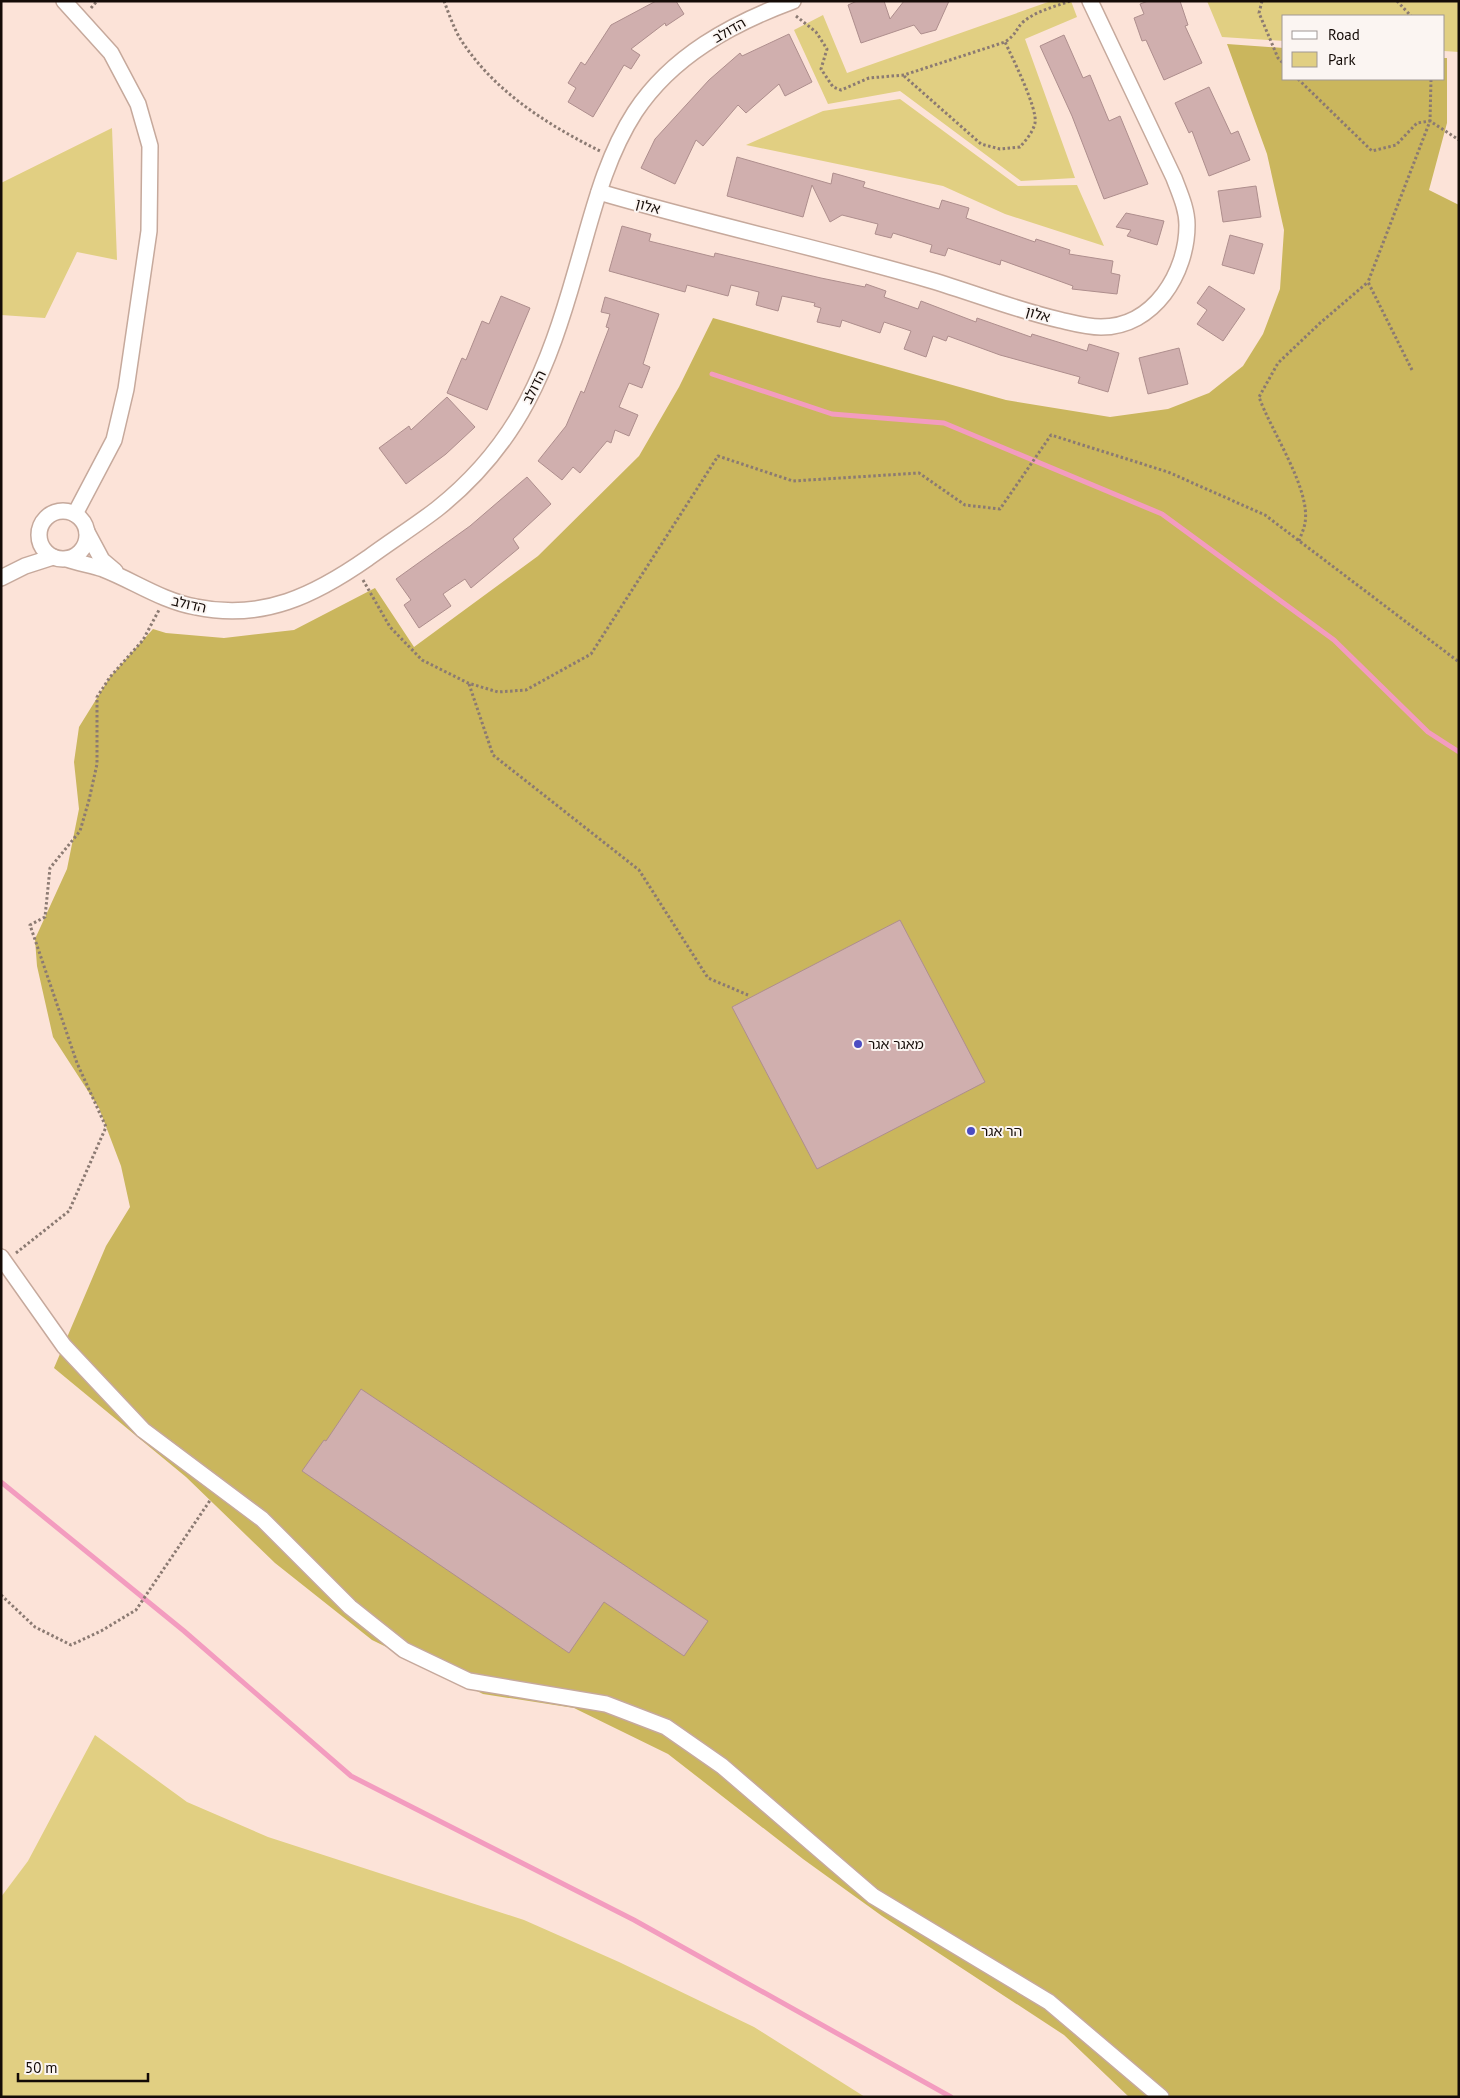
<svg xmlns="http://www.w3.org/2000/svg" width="1460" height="2098" font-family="'PT Sans','Noto Sans Hebrew',sans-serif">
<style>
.green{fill:#e1cf82}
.forest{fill:#cab65d}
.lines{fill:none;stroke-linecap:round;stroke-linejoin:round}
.stream{stroke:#f39cbf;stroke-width:5}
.building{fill:#d0afae;stroke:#ae8e8d}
.street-casing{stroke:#c6a99c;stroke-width:18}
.path{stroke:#8b7a72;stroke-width:3;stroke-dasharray:2.5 2.5;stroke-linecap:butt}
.street{stroke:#fff;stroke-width:15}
.poi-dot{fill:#4b4cc2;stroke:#fbf5f2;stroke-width:2}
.labels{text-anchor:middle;stroke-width:4;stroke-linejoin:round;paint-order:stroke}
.street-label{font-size:14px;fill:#140b07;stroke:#fbf5f2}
.poi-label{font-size:14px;fill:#140b07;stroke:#fbf5f2;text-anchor:start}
</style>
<rect width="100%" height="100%" fill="#fce3d8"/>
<g class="green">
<polygon points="1051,1 1071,1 1077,17 1025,39 1075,178 1021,181 900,91 828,104 794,30 823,15 847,73"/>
<polygon points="1207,1 1459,1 1459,52 1444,51 1444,16 1284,16 1284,41 1222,37"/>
<polygon points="900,99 1018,186 1077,185 1104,246 1005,214 943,186 746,145 823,111"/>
<polygon points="112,128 117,260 77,252 45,318 1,315 1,183"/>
<polygon points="95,1735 187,1802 268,1837 524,1920 619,1962 754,2027 865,2097 1,2097 1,1897 28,1861"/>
</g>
<polygon class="forest" points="1227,44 1284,48 1284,79 1444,79 1444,58 1447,58 1447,123 1429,190 1459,205 1459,2097 1129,2097 1064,2035 882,1916 803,1859 668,1754 574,1708 483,1694 372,1640 275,1563 186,1477 54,1368 106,1246 130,1207 121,1166 99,1108 53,1037 37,966 35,939 67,869 79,809 74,762 79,727 110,677 153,629 166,633 224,638 294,630 375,588 414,647 538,556 639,456 679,387 713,318 1006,400 1110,417 1168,409 1209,393 1243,366 1263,334 1280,289 1284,230 1267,154"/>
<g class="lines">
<g class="stream">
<polyline points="712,374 832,414 944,423 1162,514 1334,640 1428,732 1459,752"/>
<polyline points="1,1482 184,1631 351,1776 634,1920 951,2097"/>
</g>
</g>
<g class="building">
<polygon points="656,1 676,1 684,14 666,26 665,23 631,49 640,55 631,69 624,65 593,117 568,102 576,88 568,83 581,62 585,65 611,25"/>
<polygon points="857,1 884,1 890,19 904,1 949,1 936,30 921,34 914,25 861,43 848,5"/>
<polygon points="1148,1 1180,1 1188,25 1185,26 1202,63 1164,80 1146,40 1142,41 1134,18 1144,14 1140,4"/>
<polygon points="789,34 812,82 785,96 779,84 746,113 738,105 703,146 696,140 675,184 641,168 655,139 709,80 740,53 742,56"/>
<polygon points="1064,35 1083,78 1090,75 1109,121 1120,116 1148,184 1104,199 1072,116 1040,46"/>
<polygon points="1209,87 1231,134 1238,131 1250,160 1209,176 1192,131 1189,133 1175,103"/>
<polygon points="737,157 831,184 833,173 865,182 863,187 939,209 942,200 969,208 966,218 1035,242 1036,239 1070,250 1069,254 1113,261 1111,273 1120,275 1117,294 1072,289 1073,286 1001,260 1000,265 948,248 945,256 930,252 932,245 893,233 891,238 875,234 878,224 842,215 830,222 812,185 803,217 727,196"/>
<polygon points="1256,186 1261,217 1223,222 1218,191"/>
<polygon points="1126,213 1164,221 1157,245 1127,236 1131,230 1116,227"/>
<polygon points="622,226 651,234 649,241 714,257 715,253 821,278 865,287 866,284 886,291 884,297 918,309 921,301 976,322 977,318 1031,337 1032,334 1087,351 1089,344 1119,353 1108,392 1078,383 1080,377 1000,355 948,336 946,341 933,336 926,357 904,349 911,331 884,322 880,333 842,320 840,327 817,322 821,308 814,306 815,303 782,296 778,311 756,305 759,292 731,285 728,296 687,285 685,292 609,271"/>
<polygon points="1230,235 1263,244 1254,274 1222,265"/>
<polygon points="1209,286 1245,309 1223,341 1197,324 1207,310 1197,303"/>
<polygon points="501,296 530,308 487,410 447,393 462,358 466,360 482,321 489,324"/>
<polygon points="605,297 659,314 643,364 650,367 642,388 629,383 619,407 638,415 629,436 615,430 611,443 607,441 580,473 573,467 562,480 538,461 566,426 581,391 584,393 609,328 606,327 610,314 601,312"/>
<polygon points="1179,348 1188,384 1148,394 1139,358"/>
<polygon points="447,397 475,427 446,454 406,484 379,448 409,426 411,430"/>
<polygon points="527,477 551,504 513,539 519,548 471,588 465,579 443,594 451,606 419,628 404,605 411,600 396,579 470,526"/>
<polygon points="900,920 985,1082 817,1169 732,1007"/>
<polygon points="361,1389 708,1621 684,1656 604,1602 569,1653 302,1471 324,1440 326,1441"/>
</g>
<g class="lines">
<defs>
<g id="street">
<polyline points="64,1 111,53 138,104 150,146 149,231 126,389 114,440 75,514"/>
<path d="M599 192C708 224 820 248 930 280 974 293 1016 310 1060 320 1073 323 1087 327 1101 327 1154 327 1187 273 1187 225 1187 209 1180 194 1174 178L1090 1"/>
<circle cx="63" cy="535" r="24"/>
<polyline points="87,532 102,560 115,571"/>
<path d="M67 559C78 563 91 565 103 569 134 581 162 601 196 607 263 621 315 595 368 558 391 541 415 526 437 509 520 443 548 368 576 270 592 216 604 160 635 112 672 56 731 24 793 1"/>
<polyline points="1,578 25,566 53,557"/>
<polyline points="1,1257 64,1346 143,1430 262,1519 350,1607 404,1650 469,1681 606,1704 666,1727 722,1766 873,1896 1049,2002 1161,2097"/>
</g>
</defs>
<use href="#street" class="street-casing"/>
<g class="path">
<path d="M444 1C449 14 454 29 461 40 494 91 546 124 600 151"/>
<polyline points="1262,1 1259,13 1278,58 1284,64"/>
<polyline points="1397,1 1411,16"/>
<polyline points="91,8 97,1"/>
<path d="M796 16 816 32 827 49 821 69 833 87 841 90 869 78 904 75 1005 42C1017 34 1015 30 1023 22 1036 11 1054 7 1070 1"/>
<path d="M904 76 981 144 1000 149 1020 147C1026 140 1033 132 1035 123 1038 109 1012 57 1005 42"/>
<polyline points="1298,79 1372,151 1396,145 1417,123 1430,121 1459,140"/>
<polyline points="1412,370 1368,282 1430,121 1431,79"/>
<path d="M1299 541C1301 535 1304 529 1305 523 1311 489 1271 431 1259 397L1278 363 1319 324 1368 282"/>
<polyline points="363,580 390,627 422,660 468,683 498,692 526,690 591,654 718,456 793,481 919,473 965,505 1000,509 1051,435 1168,472 1265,515 1459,662"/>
<polyline points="469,684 493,755 639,870 708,978 748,995"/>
<polyline points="16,1253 69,1211 106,1127 77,1063 30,925 45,917 50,868 80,831 89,800 97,764 97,697 110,677 143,640 159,610"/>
<polyline points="1,1595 35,1627 71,1645 101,1631 136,1610 211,1499"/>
</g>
<use href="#street" class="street"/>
</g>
<g class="poi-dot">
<circle cx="858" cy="1044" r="5"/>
<circle cx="971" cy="1131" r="5"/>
</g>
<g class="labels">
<g class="street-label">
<text transform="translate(729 30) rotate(-30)" y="5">הדולב</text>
<text transform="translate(648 206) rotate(15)" y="5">אלון</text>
<text transform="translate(1038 314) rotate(16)" y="5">אלון</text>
<text transform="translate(534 387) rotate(-64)" y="5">הדולב</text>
<text transform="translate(189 604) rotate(13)" y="5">הדולב</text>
</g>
<g class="poi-label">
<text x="868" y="1049">מאגר אגר</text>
<text x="981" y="1136">הר אגר</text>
</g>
</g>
<rect width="1460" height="2098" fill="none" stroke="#140b07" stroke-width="5"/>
<rect x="1282" y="15" width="162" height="65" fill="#fbf5f2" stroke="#9f9794"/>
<rect x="1292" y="31" width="25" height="8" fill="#ffffff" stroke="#9f9794"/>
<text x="1328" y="40" font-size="15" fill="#140b07">Road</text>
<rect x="1292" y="52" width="25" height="15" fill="#e1cf82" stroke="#9f9794"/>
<text x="1328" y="65" font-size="15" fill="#140b07">Park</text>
<path d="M18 2073v8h130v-8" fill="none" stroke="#140b07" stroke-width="2.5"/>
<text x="25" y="2073" font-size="15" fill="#140b07" stroke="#fbf5f2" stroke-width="4" paint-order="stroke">50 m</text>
</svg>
